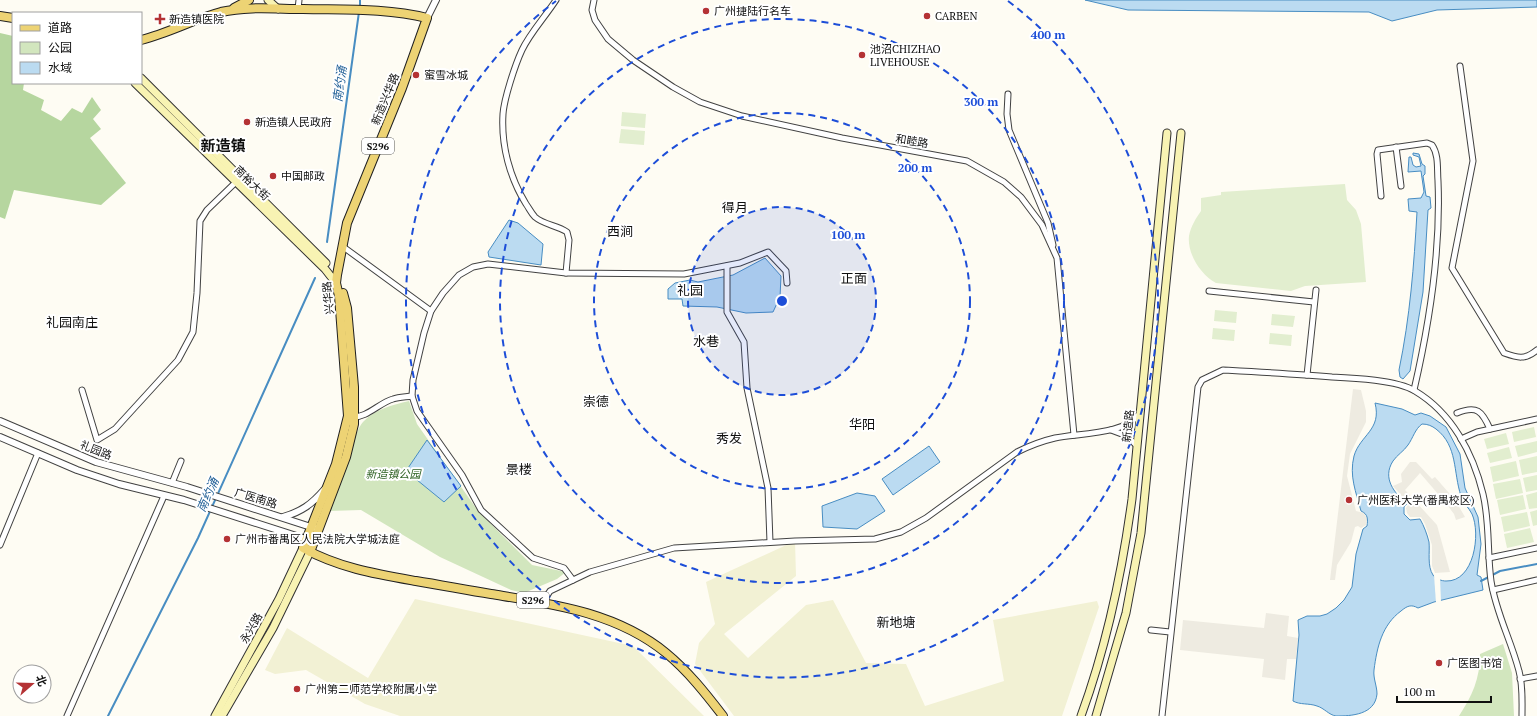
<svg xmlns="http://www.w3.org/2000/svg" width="1537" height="716" font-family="'PT Serif','Noto Sans SC',serif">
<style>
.farmland{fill:#f2f1d4}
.green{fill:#d2e6be}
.forest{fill:#b6d69f}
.pitch{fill:#e2eecf}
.plaza{fill:#eeebe1}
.water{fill:#bbdbf1;stroke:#488dc2;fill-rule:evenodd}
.pier{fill:#fefcf3}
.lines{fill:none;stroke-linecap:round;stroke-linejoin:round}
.stream{stroke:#488dc2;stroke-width:2}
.minor-casing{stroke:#424242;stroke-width:7}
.tertiary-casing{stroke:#424242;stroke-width:8}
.secondary-casing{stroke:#313131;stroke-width:9}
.primary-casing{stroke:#202020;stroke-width:10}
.minor{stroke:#fff;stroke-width:5}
.tertiary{stroke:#fff;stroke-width:6}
.secondary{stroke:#f8f3b3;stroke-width:7}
.primary{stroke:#edd374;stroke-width:8}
.ring{fill:none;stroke:#1d4ed8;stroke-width:2;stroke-dasharray:7 5}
.poi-dot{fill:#b43234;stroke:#fff;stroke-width:1.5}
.labels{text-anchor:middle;stroke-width:4;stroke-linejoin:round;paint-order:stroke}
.shield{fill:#fff;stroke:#575757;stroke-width:1}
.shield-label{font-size:10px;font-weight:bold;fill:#0f0f0f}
.poi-label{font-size:11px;fill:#0f0f0f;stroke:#fff;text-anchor:start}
.street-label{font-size:11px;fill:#0f0f0f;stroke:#fff}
.park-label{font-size:11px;font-style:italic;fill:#2f6224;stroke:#fff}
.water-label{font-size:12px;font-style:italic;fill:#226097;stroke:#fff}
.quarter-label{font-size:13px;fill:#0f0f0f;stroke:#fff}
.district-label{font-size:15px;font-weight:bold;fill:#0f0f0f;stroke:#fff}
.centre{fill:#1d4ed8;stroke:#fff;stroke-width:2}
.ring-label{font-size:12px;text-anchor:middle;font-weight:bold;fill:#1d4ed8;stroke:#fff;stroke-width:4;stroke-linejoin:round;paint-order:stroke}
</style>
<rect width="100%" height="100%" fill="#fefcf3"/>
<g class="farmland">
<polygon points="795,541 796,576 724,634 748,658 806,605 833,600 866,663 906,664 925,706 1004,681 993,620 1097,601 1099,607 1062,716 734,716 695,664 699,643 715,624 706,582"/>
<polygon points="415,599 633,646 704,716 400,716 365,704 306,670 275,674 265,670 287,628 368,678"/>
</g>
<g class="green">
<path d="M409 401 417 424 478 511 532 565 566 572 557 579 524 593 511 590 440 557 361 510 329 511C335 495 354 431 363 422 375 409 392 405 409 401Z"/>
<path d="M1503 644 1512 673 1514 716H1459C1472 696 1480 679 1480 654Z"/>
</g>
<polygon class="forest" points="0,33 13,36 13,83 24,83 23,90 44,100 41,110 61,121 72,108 82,113 92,97 101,110 93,119 101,129 90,138 126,183 101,205 14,190 5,219 0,217"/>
<g class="pitch">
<polygon points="622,112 646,114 645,128 621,126"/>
<polygon points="621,129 645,131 644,145 619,143"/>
<path d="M1345 184 1347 200 1356 210 1361 224 1366 282 1305 286 1291 291 1216 283C1201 275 1187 254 1189 236 1191 226 1196 218 1201 211V198L1221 195V192Z"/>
<polygon points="1215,310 1237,312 1236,323 1214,321"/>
<polygon points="1272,314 1295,316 1293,327 1271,325"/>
<polygon points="1213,328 1235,330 1234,341 1212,339"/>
<polygon points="1270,333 1292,335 1291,346 1269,344"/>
<polygon points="1534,427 1536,437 1514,442 1512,432"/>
<polygon points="1506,433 1509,444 1487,449 1484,439"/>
<polygon points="1537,441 1537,452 1518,457 1515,446"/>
<polygon points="1509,447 1512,458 1490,463 1487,453"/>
<polygon points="1537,456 1537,472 1522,475 1519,460"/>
<polygon points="1516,461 1519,476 1493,482 1490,467"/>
<polygon points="1537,475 1537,490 1526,492 1523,478"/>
<polygon points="1520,479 1523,493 1496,499 1493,484"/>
<polygon points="1537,492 1537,508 1529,509 1526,495"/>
<polygon points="1523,495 1526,509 1500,515 1497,500"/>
<polygon points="1537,510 1537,525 1533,526 1530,512"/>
<polygon points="1527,512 1530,526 1504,532 1501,517"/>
<polygon points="1530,528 1534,542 1507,548 1504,534"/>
</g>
<g class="plaza">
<polygon points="1353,389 1361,390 1366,411 1366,422 1350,454 1347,476 1356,511 1364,513 1367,519 1366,525 1361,528 1358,526 1355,527 1351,542 1337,565 1335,580 1330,580"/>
<polygon points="1410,462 1416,462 1432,479 1435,477 1455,500 1465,517 1456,520 1454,514 1445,502 1420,473 1405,490 1437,525 1450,572 1435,573 1432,566 1432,545 1425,524 1421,517 1410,517 1407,513 1406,508 1409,504 1393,486 1402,482 1401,474"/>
<polygon points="1266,613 1289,616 1287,636 1298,638 1296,659 1287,659 1285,680 1262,677 1264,659 1180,650 1183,620 1264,628"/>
</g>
<g class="water">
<polygon points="1085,0 1537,0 1537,7 1437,10 1392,21 1369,12 1128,10"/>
<path d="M1413 153 1419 154 1422 164 1425 166V174L1423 176 1426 196 1430 197 1431 208 1428 210 1423 292 1410 371 1403 379 1400 377 1399 370C1410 317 1414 265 1417 212L1409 211 1408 199 1421 198 1424 192 1421 171 1408 172 1409 157H1411L1413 165 1416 167 1421 166 1419 157 1413 155Z"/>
<polygon points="509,220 518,223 543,244 541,265 489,257 488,252"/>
<polygon points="765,258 781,276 780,297 773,312 746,313 717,307 683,306 682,299 668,299 668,289 675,283 690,280 698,282 733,275"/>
<path d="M1375 403 1402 409 1415 415 1421 413 1430 416 1446 427 1460 454 1465 488 1478 517 1481 544 1477 575 1481 577 1483 590 1434 602 1418 608C1411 604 1407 606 1401 611 1382 625 1377 647 1374 670 1373 678 1377 686 1377 694 1375 715 1351 716 1336 716 1329 715 1324 708 1317 706 1309 703 1300 705 1293 701L1299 635 1298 620 1307 616H1320L1327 614 1336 608 1344 600 1352 587 1356 554 1363 529 1367 526C1368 519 1368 514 1361 511 1356 492 1349 476 1354 456 1360 435 1382 430 1375 403ZM1422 424C1428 424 1432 426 1436 429 1458 446 1453 472 1461 496 1463 503 1469 508 1472 514 1481 534 1474 582 1446 581 1442 581 1435 579 1433 575 1427 566 1430 552 1429 542 1427 534 1424 526 1420 519L1410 520 1404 514V507L1407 504C1394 493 1382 478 1393 461 1397 455 1404 451 1408 445 1413 438 1415 429 1422 424Z"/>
<polygon points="427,440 461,486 444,502 406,471"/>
<polygon points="929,446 940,462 893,495 882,479"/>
<polygon points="857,493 875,496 885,511 857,529 823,527 822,506"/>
</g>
<polygon class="pier" points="1434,575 1440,577 1441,602 1436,603"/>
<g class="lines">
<g class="stream">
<polyline points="360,7 360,0"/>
<polyline points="327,242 359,12"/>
<polyline points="1481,581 1500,571 1537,564"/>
<polyline points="108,716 198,538 315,278"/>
</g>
<defs>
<g id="minor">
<path d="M556 0C545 17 530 33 522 50 515 65 504 99 503 114 501 146 510 178 526 204 529 208 531 213 535 217 544 225 557 225 567 232L569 240 566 273"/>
<polyline points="594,0 592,10 595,20 608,39 633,60 673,87 700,102 742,116 842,138 967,161 1004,182 1021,197 1042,225 1057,258 1074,435"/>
<polyline points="298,9 299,0"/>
<path d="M1460 66 1473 161 1452 268 1504 353C1518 358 1525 360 1537 350"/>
<polyline points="1008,94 1007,114 1009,130 1048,223 1053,245"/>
<polyline points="1396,147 1401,186"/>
<path d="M1381 196 1377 154 1378 150 1427 143 1432 145C1439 155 1437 169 1438 181 1441 251 1430 321 1414 390"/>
<polyline points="342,246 431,311"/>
<polyline points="727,266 727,312 744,342 747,388 768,488 770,542"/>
<polyline points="1209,291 1314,302"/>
<polyline points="1307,375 1316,290"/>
<polyline points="82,390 97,440 115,429 178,360 193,332 197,293 200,221 207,210 236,182"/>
<path d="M1457 413C1477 405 1482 411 1490 429"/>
<path d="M352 417C367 418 379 403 393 399 399 397 406 397 412 396"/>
<polyline points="1111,430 1127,436 1137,446"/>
<polyline points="1461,439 1477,432 1537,419"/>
<polyline points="172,483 181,461"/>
<polyline points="0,545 38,453"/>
<polyline points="1489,558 1537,548"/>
<polyline points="573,580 564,568 533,558 481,510 462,475 417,411 412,396 413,380 424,333 431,311 443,293 459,275 473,267 488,264 566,273 684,274 740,263 768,252 786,271 787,283"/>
<polyline points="1493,590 1537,580"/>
<path d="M543 602 550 591 590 572 674 548 795 541 875 539 901 532 926 518 1017 452C1029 446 1042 441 1055 438 1078 433 1126 435 1140 413"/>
<polyline points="1151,630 1170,632"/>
<polyline points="1520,679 1537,676"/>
<polyline points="67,716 164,496"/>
<path d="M1162 716 1198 387 1202 380 1223 370C1259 372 1296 374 1332 377 1354 378 1397 380 1415 391 1452 413 1473 453 1483 494 1490 523 1487 552 1491 581 1496 613 1511 640 1519 671 1523 685 1522 701 1522 716"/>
</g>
<g id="tertiary">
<polyline points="427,18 436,0"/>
<polyline points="0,421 96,462 187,487 314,528"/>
<polyline points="0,437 77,470 119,484 184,500 309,540"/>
<path d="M283 517C301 512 312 504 324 490"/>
</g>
<g id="secondary">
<polyline points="268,0 278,9"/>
<polyline points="141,78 326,263"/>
<polyline points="135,83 325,269 336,283"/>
<polyline points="215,716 279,599 303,548"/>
<polyline points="222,716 273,628 310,552"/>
<path d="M1081 716C1107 645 1122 573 1132 499L1167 133"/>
<polyline points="1096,716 1126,613 1141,533 1181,133"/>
</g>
<g id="primary">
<polyline points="234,8 249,0"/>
<polyline points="0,16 13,18"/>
<path d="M141 40C169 33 194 19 221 12 248 6 277 9 303 9 344 10 387 8 427 18L402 88 347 223 337 275 336 283 339 296 348 416 336 464 303 548C339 568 376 574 416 581 441 585 466 590 491 594 552 604 616 612 666 653 688 671 706 694 723 716"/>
<polyline points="310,552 346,457 354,424 354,387 347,308 343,293"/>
</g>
</defs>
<use href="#minor" class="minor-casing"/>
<use href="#tertiary" class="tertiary-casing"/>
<use href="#secondary" class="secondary-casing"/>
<use href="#primary" class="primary-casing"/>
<use href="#minor" class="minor"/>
<use href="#tertiary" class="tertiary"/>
<use href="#secondary" class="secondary"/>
<use href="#primary" class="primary"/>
</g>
<circle cx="782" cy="301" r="94" fill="#1d4ed8" fill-opacity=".12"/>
<g class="ring">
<circle cx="782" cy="301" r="94"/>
<circle cx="782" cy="301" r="188"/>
<circle cx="782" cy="301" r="282"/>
<path d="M1008 1A376 376 0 1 1 556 1"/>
</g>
<g class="poi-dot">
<circle cx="706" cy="11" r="4"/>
<circle cx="927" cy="16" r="4"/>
<path d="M158 13h4v4h4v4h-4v4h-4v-4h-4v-4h4z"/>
<circle cx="862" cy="55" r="4"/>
<circle cx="416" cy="75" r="4"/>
<circle cx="247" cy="122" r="4"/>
<circle cx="273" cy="176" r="4"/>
<circle cx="1349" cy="500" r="4"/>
<circle cx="227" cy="539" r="4"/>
<circle cx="1439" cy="663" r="4"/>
<circle cx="297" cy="689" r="4"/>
</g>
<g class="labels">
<g class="shield">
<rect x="362" y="138" width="32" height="16" rx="3"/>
<rect x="517" y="592" width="32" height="16" rx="3"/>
</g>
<g class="shield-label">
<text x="378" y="150">S296</text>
<text x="533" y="604">S296</text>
</g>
<g class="poi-label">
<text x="714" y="15">广州捷陆行名车</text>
<text x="935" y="20">CARBEN</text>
<text x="169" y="23">新造镇医院</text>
<text x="870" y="53">池沼CHIZHAO<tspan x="870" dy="13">LIVEHOUSE</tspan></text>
<text x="424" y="79">蜜雪冰城</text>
<text x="255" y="126">新造镇人民政府</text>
<text x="281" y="180">中国邮政</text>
<text x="1357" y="504">广州医科大学(番禺校区)</text>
<text x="235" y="543">广州市番禺区人民法院大学城法庭</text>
<text x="1447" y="667">广医图书馆</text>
<text x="305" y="693">广州第二师范学校附属小学</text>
</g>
<g class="street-label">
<text transform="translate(385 99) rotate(-68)" y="4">新造兴华路</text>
<text transform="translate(912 141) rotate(9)" y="4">和睦路</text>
<text transform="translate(252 183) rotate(44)" y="4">南裕大街</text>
<text transform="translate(328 298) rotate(-96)" y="4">兴华路</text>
<text transform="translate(1128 426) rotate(-84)" y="4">新造路</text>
<text transform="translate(96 450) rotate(21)" y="4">礼园路</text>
<text transform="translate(256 498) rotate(17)" y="4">广医南路</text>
<text transform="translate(251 628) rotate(-61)" y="4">永兴路</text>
</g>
<g class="park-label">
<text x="393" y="478">新造镇公园</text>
</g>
<g class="water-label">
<text transform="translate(340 84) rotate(-82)" y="4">南约涌</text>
<text transform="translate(208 495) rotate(-66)" y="4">南约涌</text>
</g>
<g class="quarter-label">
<text x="735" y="212">得月</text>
<text x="620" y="236">西涧</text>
<text x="854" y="283">正面</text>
<text x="690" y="295">礼园</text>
<text x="72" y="327">礼园南庄</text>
<text x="706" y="346">水巷</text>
<text x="596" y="406">崇德</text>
<text x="862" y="429">华阳</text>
<text x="729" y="443">秀发</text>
<text x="519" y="474">景楼</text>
<text x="896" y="627">新地塘</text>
</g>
<g class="district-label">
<text x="223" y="151">新造镇</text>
</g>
</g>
<circle cx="782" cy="301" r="6" class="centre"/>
<g class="ring-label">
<text x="1048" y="39">400 m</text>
<text x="981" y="106">300 m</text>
<text x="915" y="172">200 m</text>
<text x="848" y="239">100 m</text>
</g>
<rect x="12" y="12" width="130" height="72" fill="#ffffff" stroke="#9f9f9f"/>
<rect x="20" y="25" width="20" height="6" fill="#edd374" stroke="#9f9f9f"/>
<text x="48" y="32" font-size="12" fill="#0f0f0f">道路</text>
<rect x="20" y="42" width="20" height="12" fill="#d2e6be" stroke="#9f9f9f"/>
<text x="48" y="52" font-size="12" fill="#0f0f0f">公园</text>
<rect x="20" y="62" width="20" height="12" fill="#bbdbf1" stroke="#9f9f9f"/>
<text x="48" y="72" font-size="12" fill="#0f0f0f">水域</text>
<g transform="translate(32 684) rotate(70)"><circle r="19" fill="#ffffff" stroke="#9f9f9f"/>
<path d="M0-3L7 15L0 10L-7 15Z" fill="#b43234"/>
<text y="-6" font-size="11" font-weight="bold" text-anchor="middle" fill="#0f0f0f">北</text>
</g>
<path d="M1397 696v6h94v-6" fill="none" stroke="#0f0f0f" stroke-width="2"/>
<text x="1403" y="696" font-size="12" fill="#0f0f0f" stroke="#ffffff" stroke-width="3" paint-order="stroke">100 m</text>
</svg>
